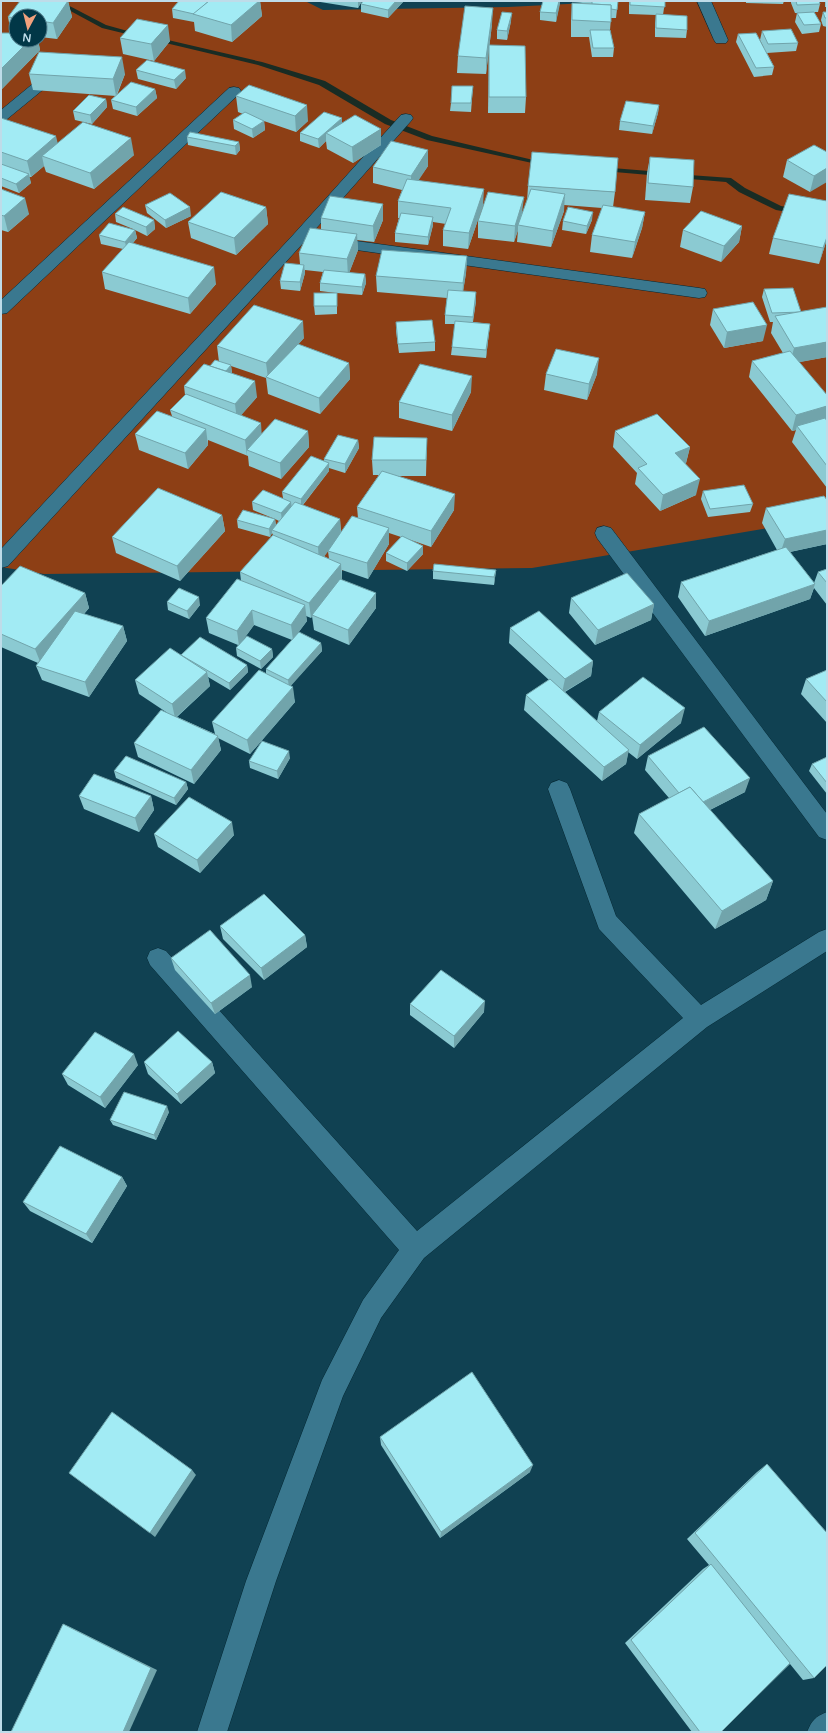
<svg xmlns="http://www.w3.org/2000/svg" width="828" height="1733" font-family="'Varela Round',sans-serif">
<style>
.green{fill:#8d3f15;fill-rule:evenodd}
.lines{fill:none;stroke-linecap:round;stroke-linejoin:round}
.stream{fill:#192c24;fill-rule:evenodd}
.minor-casing{stroke:#042732;stroke-width:1}
.minor{fill:#3a788f;fill-rule:evenodd}
.wall{fill:#8bcad2;fill-rule:evenodd}
.shaded-wall{fill:#71a4ab}
.building{fill:#a2ebf4;stroke:#71a4ab}
</style>
<rect width="100%" height="100%" fill="#104152"/>
<path class="green" d="M1 1H305L323 10 508 7 627 1H827V518L532 568 44 574 1 567ZM16 16H40V40H16Z"/>
<g class="lines">
<g class="stream">
<polygon points="52,1 60,1 106,25 142,35 139,37 102,28"/>
<polygon points="155,37 262,62 325,81 391,120 432,136 550,164 546,166 427,140 385,124 319,85 258,65 153,40 153,38"/>
<polygon points="600,167 661,172 665,174 661,176 603,171 600,171"/>
<polygon points="675,174 731,178 745,188 781,206 827,215 827,219 776,210 739,192 726,182 678,178 675,178"/>
</g>
<defs>
<g id="minor">
<polygon points="697,1 711,1 728,40 726,43 716,43 714,40"/>
<polygon points="57,67 62,68 64,71 62,74 6,120 1,121 1,110 52,68"/>
<polygon points="234,87 239,88 241,91 239,94 7,313 1,314 1,300 229,88"/>
<polygon points="406,114 411,115 413,118 411,121 305,241 8,566 1,568 1,549 293,235 401,115"/>
<polygon points="327,237 699,288 705,289 707,293 705,297 699,298 321,245 319,242 321,239"/>
<polygon points="604,526 611,528 827,814 827,840 819,837 597,538 595,533 597,528"/>
<polygon points="559,780 567,783 570,789 616,916 701,1005 819,932 827,929 827,951 707,1027 424,1258 381,1318 343,1396 276,1581 227,1732 197,1732 246,1581 322,1380 363,1300 399,1250 150,965 147,958 150,951 158,948 166,951 417,1231 683,1018 599,929 548,789 551,783"/>
<path d="M827 1712V1732H807C812 1720 815 1717 827 1712Z"/>
</g>
</defs>
<use href="#minor" class="minor-casing"/>
<use href="#minor" class="minor"/>
</g>
<g class="wall">
<polygon points="68,1 72,17 57,39 40,37 40,16 16,16 16,40 38,40 40,50 1,90 1,33 11,33 8,17"/>
<polygon points="179,1 260,1 262,16 232,42 195,31 194,22 173,18 172,9"/>
<polygon points="314,1 362,1 358,8"/>
<polygon points="404,1 388,18 361,12 361,4"/>
<polygon points="543,1 560,1 556,22 540,20 540,12"/>
<polygon points="564,1 618,1 616,18 611,18 610,30 614,48 613,57 592,57 589,37 571,37 571,19 572,3 592,4"/>
<polygon points="629,1 665,1 663,15 687,30 686,38 655,37 655,23 656,15 629,14"/>
<polygon points="746,1 784,1 783,4 746,3"/>
<polygon points="791,1 819,1 820,4 818,12 814,12 821,24 819,32 802,34 795,22 797,13 805,13 795,13 791,3"/>
<rect x="825" y="1" width="2" height="6"/>
<polygon points="823,12 827,12 827,27 823,26 821,20"/>
<polygon points="511,21 507,40 497,39 497,30"/>
<polygon points="492,24 486,74 457,73 458,56"/>
<polygon points="762,31 798,43 796,51 767,53 774,67 772,75 754,77 736,42 738,34 764,48 760,40"/>
<polygon points="120,38 170,41 154,61 123,54"/>
<polygon points="489,45 526,97 525,113 488,113"/>
<polygon points="136,70 186,78 176,89 138,79"/>
<polygon points="29,74 125,74 117,95 155,89 157,98 137,116 113,109 111,100 116,96 33,90"/>
<polygon points="249,85 308,121 296,132 261,120 264,121 265,130 253,138 234,129 233,120 243,114 238,112 236,96"/>
<polygon points="473,86 471,112 450,111 451,103"/>
<polygon points="106,99 107,107 92,124 75,120 73,111"/>
<polygon points="659,105 658,113 652,134 619,130 620,121"/>
<polygon points="1,118 57,143 134,155 94,189 46,172 44,166 31,177 29,177 31,183 19,193 1,186"/>
<polygon points="342,118 342,123 381,145 353,163 327,149 326,141 319,148 300,141 300,133"/>
<polygon points="187,137 239,142 240,150 236,155 188,145"/>
<polygon points="827,152 810,192 783,177 787,160"/>
<polygon points="650,157 693,187 690,203 645,200 647,173"/>
<polygon points="428,166 418,180 483,205 468,249 443,246 443,230 446,224 433,222 433,225 428,245 395,242 395,233 399,218 398,218 398,201 402,190 373,183 373,167"/>
<polygon points="528,186 615,192 613,207 645,212 642,228 632,258 590,252 592,235 602,208 564,205 564,211 551,247 517,242 518,230 514,242 478,238 478,221 522,213 527,202"/>
<polygon points="1,189 29,214 8,232 1,230"/>
<polygon points="145,205 191,216 166,228 147,213"/>
<polygon points="266,207 268,224 236,255 191,238 188,222"/>
<polygon points="115,214 154,220 155,229 147,236 135,230 137,238 133,243 216,284 190,314 105,289 102,272 123,249 101,244 99,235 133,229 116,222"/>
<polygon points="321,218 383,220 374,242 357,240 358,250 349,273 365,274 366,283 362,295 337,293 337,314 315,315 314,306 336,293 320,291 320,283 323,272 305,270 305,273 300,291 281,289 280,281 300,264 299,253 321,229"/>
<polygon points="592,220 586,234 562,230 563,221"/>
<polygon points="742,226 739,242 721,262 680,247 683,230"/>
<polygon points="773,238 827,239 819,264 769,254"/>
<polygon points="467,256 466,273 463,291 476,301 473,322 490,324 486,358 451,355 452,347 455,324 445,324 445,315 447,298 377,292 376,276"/>
<polygon points="764,289 801,312 827,357 799,362 827,421 827,488 792,442 796,430 792,431 749,377 752,361 783,353 771,333 773,322 770,322 762,297"/>
<polygon points="713,309 763,341 724,348 710,325"/>
<polygon points="396,322 435,342 435,351 399,353 396,331"/>
<polygon points="304,338 298,344 349,363 350,379 320,414 268,394 266,378 231,366 232,373 257,397 241,415 262,434 308,431 309,447 281,479 249,466 248,456 208,440 208,445 188,469 139,450 135,434 172,416 170,410 185,395 184,386 210,366 219,362 217,346"/>
<polygon points="546,374 597,374 587,400 544,390"/>
<polygon points="471,392 452,431 399,418 399,402"/>
<polygon points="615,431 690,447 686,463 685,464 696,495 660,511 635,484 637,473 613,447"/>
<path d="M427 438 426 476H396L454 510 431 547 408 539 423 546V554L407 571 386 561V553L401 537 389 533V544L368 579 342 570V580L376 608 349 645 314 630 312 616 311 618 306 616 307 621 297 634 321 643 322 651 290 686 295 702 250 754 218 738 221 750 194 784 138 757 134 743 166 712 139 694 135 680 181 656V655L247 665 248 672 230 690 208 677 210 686 177 717 215 734 212 722 266 673V669L292 640 254 625 242 641 272 649 273 657 261 669 237 656 236 648 238 645 209 633 206 618 241 581 240 572 273 535 272 533 270 537 238 528 237 520 275 519 253 510 252 502 283 498 282 492 324 461V459L358 440 359 448 345 473 329 468V471L303 505 340 519 341 532 358 518 357 507 379 475H373L372 460ZM275 519 279 521 276 525ZM328 551 329 559 324 556Z"/>
<polygon points="703,491 753,504 750,512 708,517 701,499"/>
<polygon points="827,500 827,544 790,552 814,583 818,572 827,569 827,605 814,588 810,599 705,636 678,597 681,582 777,550 762,523 766,508"/>
<polygon points="222,515 225,531 180,581 116,553 112,537"/>
<polygon points="496,570 494,585 433,579 433,571"/>
<polygon points="1,586 85,593 89,608 84,614 123,626 127,641 89,697 42,680 36,666 38,663 1,647"/>
<polygon points="571,598 654,604 651,620 595,645 569,613"/>
<polygon points="167,602 200,605 189,619 168,610"/>
<polygon points="510,628 593,661 591,676 565,692 597,721 599,712 681,723 637,759 628,752 626,764 602,781 524,710 526,695 549,680 509,643"/>
<polygon points="827,670 827,723 801,694 806,679"/>
<polygon points="648,756 745,792 710,810 773,881 766,900 715,929 634,833 639,814 669,798 645,770"/>
<polygon points="827,757 827,794 809,771 812,764"/>
<polygon points="290,758 278,779 250,768 249,761"/>
<polygon points="114,771 186,782 188,789 176,805 116,778"/>
<polygon points="79,796 151,796 154,810 139,832 84,809"/>
<polygon points="154,834 234,835 200,873 158,847"/>
<polygon points="220,926 305,935 307,947 264,980 223,939"/>
<polygon points="171,958 252,987 215,1014 175,970"/>
<polygon points="410,1004 484,1012 454,1048 410,1015"/>
<polygon points="144,1062 212,1062 215,1073 181,1104 148,1074"/>
<polygon points="138,1065 105,1108 68,1085 62,1074"/>
<polygon points="169,1112 156,1140 113,1125 110,1120"/>
<polygon points="122,1177 127,1186 92,1243 30,1211 23,1202"/>
<polygon points="380,1437 530,1472 440,1538 381,1445"/>
<polygon points="767,1464 814,1678 803,1680 790,1664 721,1732 692,1732 625,1643 703,1569 709,1565 687,1539 757,1472"/>
</g>
<g class="shaded-wall">
<polygon points="68,1 72,17 57,39 53,23"/>
<polygon points="259,1 260,1 262,16 232,42 231,25"/>
<polygon points="358,1 362,1 358,8"/>
<polygon points="396,1 404,1 388,18 388,10"/>
<polygon points="559,1 560,1 560,4 556,22 556,13"/>
<polygon points="493,8 492,24 486,74 486,58"/>
<polygon points="512,13 511,21 507,40 507,31"/>
<polygon points="168,25 170,41 154,61 151,44"/>
<polygon points="30,40 38,40 40,50 1,90 1,69"/>
<polygon points="122,57 125,74 116,96 113,79"/>
<polygon points="185,70 186,78 176,89 174,80"/>
<polygon points="155,89 157,98 137,116 136,107"/>
<polygon points="106,99 107,107 92,124 90,115"/>
<polygon points="307,105 308,121 296,132 295,116"/>
<polygon points="659,105 658,113 652,134 653,126"/>
<polygon points="342,118 342,127 326,133 326,141 319,148 318,139"/>
<polygon points="264,121 265,130 253,138 252,129"/>
<polygon points="381,129 381,145 353,163 352,147"/>
<polygon points="56,136 60,153 42,156 44,166 31,177 27,161"/>
<polygon points="131,138 134,155 94,189 90,173"/>
<polygon points="239,142 240,150 236,155 235,146"/>
<polygon points="428,150 428,166 411,192 411,176"/>
<polygon points="827,168 827,182 810,192 814,176"/>
<polygon points="29,174 31,183 19,193 16,184"/>
<polygon points="484,189 483,205 468,249 469,233"/>
<polygon points="565,194 564,211 551,247 553,231"/>
<polygon points="524,197 522,213 518,225 518,230 514,242 515,226"/>
<polygon points="25,198 29,214 8,232 4,216"/>
<polygon points="383,204 383,220 374,242 373,226"/>
<polygon points="190,207 191,216 166,228 165,220"/>
<polygon points="266,207 268,224 236,255 234,238"/>
<polygon points="593,212 592,220 586,234 587,226"/>
<polygon points="645,212 642,228 632,258 635,242"/>
<polygon points="433,217 433,225 428,245 428,237"/>
<polygon points="154,220 155,229 147,236 146,227"/>
<polygon points="742,226 739,242 721,262 724,246"/>
<polygon points="135,230 137,238 127,250 125,242"/>
<polygon points="357,234 358,250 348,276 347,259"/>
<polygon points="827,237 827,239 819,264 823,248"/>
<polygon points="467,256 466,273 462,299 463,283"/>
<polygon points="304,265 305,273 300,291 300,282"/>
<polygon points="214,267 216,284 190,314 188,298"/>
<polygon points="365,274 366,283 362,295 362,287"/>
<polygon points="476,292 476,301 472,325 473,317"/>
<polygon points="303,321 304,338 269,378 268,378 266,363"/>
<polygon points="490,324 489,332 486,358 486,350"/>
<polygon points="767,325 763,341 724,348 727,332"/>
<polygon points="827,342 827,357 790,364 794,348"/>
<polygon points="599,358 597,374 587,400 589,384"/>
<polygon points="349,363 350,379 320,414 319,398"/>
<polygon points="231,365 232,374 223,374"/>
<polygon points="472,376 471,392 452,431 452,415"/>
<polygon points="255,381 257,397 237,420 235,404"/>
<polygon points="827,406 827,421 799,429 797,426 796,430 792,431 796,415"/>
<polygon points="261,423 262,439 247,450 247,456 245,440"/>
<polygon points="206,429 208,445 188,469 185,453"/>
<polygon points="308,431 309,447 281,479 280,463"/>
<polygon points="358,440 359,448 345,473 345,464"/>
<polygon points="690,447 686,463 671,469 675,453"/>
<polygon points="329,463 329,471 301,507 301,499"/>
<polygon points="700,479 696,495 660,511 663,495"/>
<polygon points="455,494 454,510 431,547 431,531"/>
<polygon points="291,502 292,510 282,521 281,513"/>
<polygon points="222,515 225,531 180,581 177,566"/>
<polygon points="275,519 276,527 272,530 272,533 270,537 269,529"/>
<polygon points="340,519 341,535 319,563 318,547"/>
<polygon points="389,528 389,544 368,579 367,563"/>
<polygon points="827,530 827,544 780,554 785,539"/>
<polygon points="423,546 423,554 407,571 407,563"/>
<polygon points="341,564 342,579 311,618 309,603"/>
<polygon points="496,570 495,578 494,585 494,577"/>
<polygon points="815,584 810,599 705,636 709,621"/>
<polygon points="85,593 89,608 41,664 35,649"/>
<polygon points="376,593 376,608 349,645 348,630"/>
<polygon points="199,597 200,605 189,619 187,611"/>
<polygon points="654,604 651,620 595,645 598,630"/>
<polygon points="305,605 307,621 293,640 291,625"/>
<polygon points="252,610 254,625 239,646 237,631"/>
<polygon points="123,626 127,641 89,697 85,682"/>
<polygon points="321,643 322,651 289,688 288,680"/>
<polygon points="272,649 273,657 261,669 260,661"/>
<polygon points="593,661 591,676 562,693 565,679"/>
<polygon points="247,665 248,672 230,690 229,683"/>
<polygon points="207,672 210,686 175,718 172,704"/>
<polygon points="293,687 295,702 250,754 247,740"/>
<polygon points="685,708 681,723 637,759 640,745"/>
<polygon points="218,736 221,750 194,784 191,770"/>
<polygon points="629,750 626,764 602,781 604,767"/>
<polygon points="289,751 290,758 278,779 277,771"/>
<polygon points="750,778 745,792 694,818 698,805"/>
<polygon points="186,782 188,789 176,805 174,798"/>
<polygon points="151,796 154,810 139,832 135,818"/>
<polygon points="232,822 234,835 200,873 197,860"/>
<polygon points="773,881 766,900 715,929 722,911"/>
<polygon points="305,935 307,947 264,980 261,968"/>
<polygon points="250,975 252,987 215,1014 211,1003"/>
<polygon points="485,1001 484,1012 454,1048 454,1036"/>
<polygon points="134,1054 138,1065 105,1108 100,1097"/>
<polygon points="212,1062 215,1073 181,1104 177,1094"/>
<polygon points="167,1106 169,1112 156,1140 154,1135"/>
<polygon points="122,1177 127,1186 92,1243 86,1234"/>
<polygon points="533,1465 530,1472 440,1538 441,1532"/>
<polygon points="192,1470 196,1475 155,1537 150,1533"/>
<polygon points="63,1624 70,1627 157,1670 129,1732 123,1732"/>
</g>
<g class="building">
<polygon points="20,1 68,1 53,23 40,21 40,16 16,16 16,18 8,17"/>
<polygon points="179,1 209,1 194,14 172,9"/>
<polygon points="209,1 259,1 231,25 193,14"/>
<polygon points="363,1 396,1 388,10 361,4"/>
<polygon points="543,1 559,1 556,13 540,12"/>
<polygon points="592,1 618,1 617,10 611,9 611,5 592,4"/>
<polygon points="630,1 665,1 665,7 630,5"/>
<polygon points="796,1 819,1 820,4 797,5"/>
<polygon points="572,3 611,5 611,22 572,20"/>
<polygon points="465,6 493,8 486,58 458,56"/>
<polygon points="502,12 512,13 507,31 497,30"/>
<polygon points="814,12 821,24 804,25 797,13"/>
<polygon points="823,12 827,12 827,18 825,18"/>
<polygon points="656,14 687,16 687,30 656,28"/>
<polygon points="137,19 168,25 151,44 120,38"/>
<polygon points="791,29 798,43 768,44 762,31"/>
<polygon points="590,30 610,30 614,48 593,48"/>
<polygon points="1,33 16,33 16,40 30,40 1,69"/>
<polygon points="756,33 774,67 756,68 738,34"/>
<polygon points="489,45 525,46 526,97 489,97"/>
<polygon points="39,52 122,57 113,79 29,74"/>
<polygon points="147,60 185,70 174,80 136,70"/>
<polygon points="131,82 155,89 136,107 111,100"/>
<polygon points="249,85 307,105 295,116 236,96"/>
<polygon points="452,86 473,86 471,103 451,103"/>
<polygon points="89,95 106,99 90,115 73,111"/>
<polygon points="626,101 659,105 653,126 620,121"/>
<polygon points="245,112 264,121 252,129 233,120"/>
<polygon points="324,112 342,118 318,139 300,133"/>
<polygon points="355,115 381,129 352,147 326,133"/>
<polygon points="1,118 56,136 27,161 1,152"/>
<polygon points="83,122 131,138 90,173 42,156"/>
<polygon points="190,132 239,142 235,146 187,137"/>
<polygon points="391,141 428,150 411,176 373,167"/>
<polygon points="814,145 827,152 827,168 814,176 787,160"/>
<polygon points="532,152 618,158 615,192 528,186"/>
<polygon points="650,157 694,160 693,187 648,183"/>
<polygon points="1,164 29,174 16,184 1,178"/>
<polygon points="407,179 484,189 469,233 443,230 451,208 398,201"/>
<polygon points="1,189 25,198 4,216 1,215"/>
<polygon points="531,189 565,194 553,231 518,225"/>
<polygon points="221,192 266,207 234,238 188,222"/>
<polygon points="488,192 524,197 515,226 478,221"/>
<polygon points="170,193 190,207 165,220 145,205"/>
<polygon points="789,194 827,201 827,237 823,248 773,238"/>
<polygon points="330,196 383,204 373,226 321,218"/>
<polygon points="603,205 645,212 635,242 592,235"/>
<polygon points="123,207 154,220 146,227 115,214"/>
<polygon points="568,207 593,212 587,226 563,221"/>
<polygon points="701,211 742,226 724,246 683,230"/>
<polygon points="401,213 433,217 428,237 395,233"/>
<polygon points="109,223 135,230 125,242 99,235"/>
<polygon points="310,228 357,234 347,259 299,253"/>
<polygon points="129,242 214,267 188,298 102,272"/>
<polygon points="382,250 467,256 463,283 376,276"/>
<polygon points="285,263 304,265 300,282 280,281"/>
<polygon points="324,270 365,274 362,287 320,283"/>
<polygon points="793,288 801,312 772,313 764,289"/>
<polygon points="448,290 476,292 473,317 445,315"/>
<rect x="314" y="293" width="23" height="13"/>
<polygon points="753,302 767,325 727,332 713,309"/>
<polygon points="254,305 303,321 266,363 217,346"/>
<polygon points="827,307 827,342 794,348 775,316"/>
<polygon points="432,320 435,342 398,344 396,322"/>
<polygon points="455,321 490,324 486,350 452,347"/>
<polygon points="298,344 349,363 319,398 266,377"/>
<polygon points="556,349 599,358 589,384 546,374"/>
<polygon points="790,351 827,395 827,406 796,415 752,361"/>
<polygon points="215,360 231,365 226,371 210,366"/>
<polygon points="204,364 255,381 235,404 184,386"/>
<polygon points="420,364 472,376 452,415 399,402"/>
<polygon points="186,394 261,423 245,440 170,410"/>
<polygon points="157,411 206,429 185,453 135,434"/>
<polygon points="657,414 690,447 675,453 700,479 663,495 638,468 647,464 615,431"/>
<polygon points="825,418 827,421 827,466 797,426"/>
<polygon points="275,419 308,431 280,463 247,450"/>
<polygon points="338,435 358,440 345,464 324,459"/>
<polygon points="374,437 427,438 426,460 372,460"/>
<polygon points="311,456 329,463 301,499 282,492"/>
<polygon points="382,471 455,494 431,531 357,507"/>
<polygon points="744,485 753,504 710,509 703,491"/>
<polygon points="158,488 222,515 177,566 112,537"/>
<polygon points="263,490 291,502 281,513 252,502"/>
<polygon points="824,496 827,500 827,530 785,539 766,508"/>
<polygon points="295,502 340,519 318,547 272,530"/>
<polygon points="243,510 275,519 269,529 237,520"/>
<polygon points="352,516 389,528 367,563 328,551"/>
<polygon points="273,535 341,564 309,603 240,572"/>
<polygon points="402,536 423,546 407,563 386,553"/>
<polygon points="786,547 815,584 709,621 681,582"/>
<polygon points="434,564 496,570 494,577 433,571"/>
<polygon points="20,566 85,593 35,649 1,634 1,586"/>
<polygon points="827,569 827,583 818,572"/>
<polygon points="627,573 654,604 598,630 571,598"/>
<polygon points="237,579 305,605 291,625 252,610 237,631 206,618"/>
<polygon points="340,579 376,593 348,630 312,615"/>
<polygon points="179,588 199,597 187,611 167,602"/>
<polygon points="75,611 123,626 85,682 36,666"/>
<polygon points="539,611 593,661 565,679 510,628"/>
<polygon points="299,632 321,643 288,680 266,669"/>
<polygon points="247,636 272,649 260,661 236,648"/>
<polygon points="200,637 247,665 229,683 181,655"/>
<polygon points="170,648 207,672 172,704 135,680"/>
<polygon points="259,670 293,687 247,740 212,722"/>
<polygon points="827,670 827,702 806,679"/>
<polygon points="643,677 685,708 640,745 599,712"/>
<polygon points="550,679 629,750 604,767 526,695"/>
<polygon points="161,710 218,736 191,770 134,743"/>
<polygon points="704,727 750,778 703,802 690,787 679,793 648,756"/>
<polygon points="262,741 289,751 277,771 249,761"/>
<polygon points="126,756 186,782 174,798 114,771"/>
<polygon points="827,757 827,783 812,764"/>
<polygon points="94,774 151,796 135,818 79,796"/>
<polygon points="690,787 773,881 722,911 639,814"/>
<polygon points="189,797 232,822 197,860 154,834"/>
<polygon points="264,894 305,935 261,968 220,926"/>
<polygon points="210,930 250,975 211,1003 171,958"/>
<polygon points="441,970 485,1001 454,1036 410,1004"/>
<polygon points="178,1031 212,1062 177,1094 144,1062"/>
<polygon points="95,1032 134,1054 100,1097 62,1074"/>
<polygon points="124,1092 167,1106 154,1135 110,1120"/>
<polygon points="60,1146 122,1177 86,1234 23,1202"/>
<polygon points="472,1372 533,1465 441,1532 380,1437"/>
<polygon points="112,1412 192,1470 150,1533 69,1473"/>
<polygon points="767,1464 827,1533 827,1665 814,1678 695,1533"/>
<polygon points="711,1564 790,1663 721,1732 700,1732 631,1640"/>
<polygon points="63,1624 151,1668 123,1732 11,1732"/>
</g>
<rect width="828" height="1733" fill="none" stroke="#bedce9" stroke-width="4"/>
<g transform="translate(28 28) rotate(187)"><circle r="19" fill="#013747" stroke="#4d7988"/>
<path d="M0-3L7 15L0 10L-7 15Z" fill="#f1a17d"/>
<text y="-6" font-size="11" font-weight="bold" text-anchor="middle" fill="#bedce9">N</text>
</g>
</svg>
